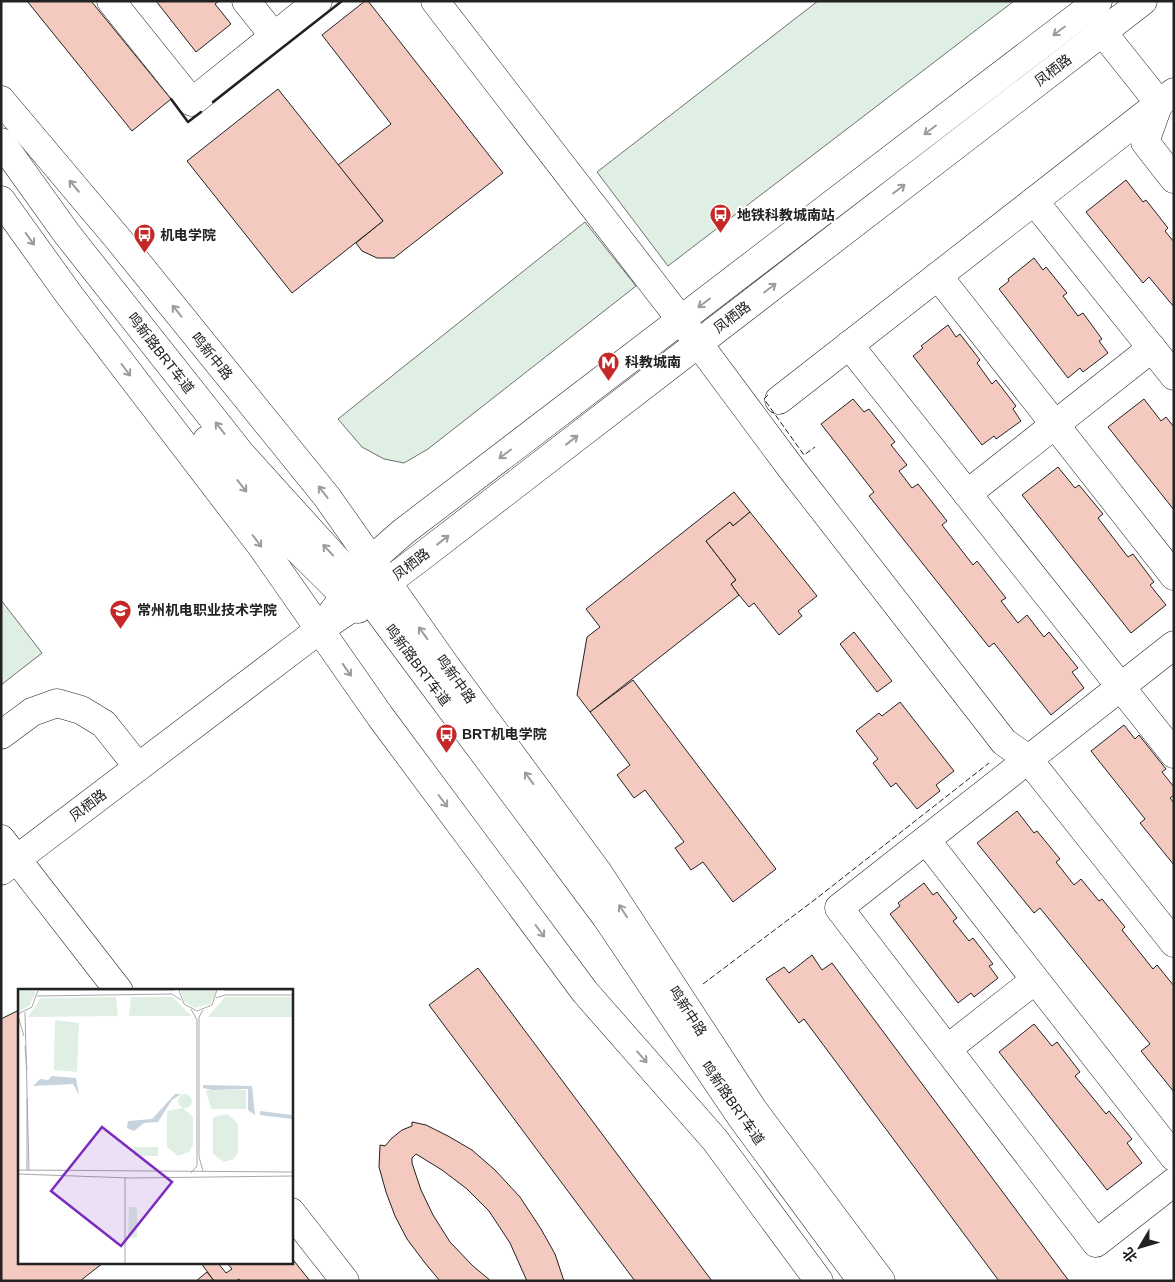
<svg xmlns="http://www.w3.org/2000/svg" width="1175" height="1282" font-family="Helvetica,'Noto Sans SC',sans-serif">
<style>
.green{fill:#e0efe3;stroke:#6f6f6f}
.building{fill:#f3c9c0;stroke:#222}
.lines{fill:none;stroke-linecap:round;stroke-linejoin:round}
.minor-casing{stroke:#222;stroke-width:29}
.major-casing{stroke:#222;stroke-width:29}
.minor{stroke:#fff;stroke-width:28}
.major{stroke:#fff;stroke-width:28}
.fence{stroke:#222;stroke-width:1;stroke-dasharray:6 2.5;stroke-linecap:butt}
.wall{stroke:#222;stroke-width:2.5}
.oneway{stroke:#9c9c9c}
.labels{text-anchor:middle;stroke-width:4;stroke-linejoin:round;paint-order:stroke}
.street-label{font-size:14px;fill:#222;stroke:#fff}
.poi-label{font-size:14px;font-weight:bold;fill:#222;stroke:#fff;text-anchor:start}
.inset-road{fill:none;stroke:#a7a7a7;stroke-width:1}
.view{fill:#7b2cbf;fill-opacity:0.15;stroke:#7b2cbf;stroke-width:2.5}
.inset-edge{fill:none;stroke:#222;stroke-width:2.5}
</style>
<rect width="100%" height="100%" fill="#fff"/>
<g class="green">
<polygon points="818,1 1014,1 668,266 597,172"/>
<polygon points="585,222 636,286 428,449 404,463 384,459 362,447 338,419"/>
<polygon points="1,600 42,653 1,685"/>
</g>
<g class="building">
<polygon points="27,1 91,1 171,99 132,131"/>
<polygon points="156,1 219,1 215,4 231,24 196,52"/>
<polygon points="365,1 368,1 503,173 394,258 377,258 362,251 356,243 383,221 338,165 391,124 322,35"/>
<polygon points="278,89 383,221 292,293 187,161"/>
<polygon points="1126,180 1143,202 1146,200 1168,228 1165,231 1174,242 1174,307 1149,277 1143,283 1086,212"/>
<polygon points="1034,258 1043,270 1046,267 1067,293 1063,296 1078,316 1083,313 1102,339 1099,341 1108,353 1083,372 1080,368 1068,378 999,289 1009,281 1008,279"/>
<polygon points="948,325 956,337 960,334 980,360 977,363 992,384 996,380 1016,406 1013,409 1021,421 996,439 994,436 982,445 913,356 923,348 921,346"/>
<polygon points="853,399 864,412 869,409 895,442 891,445 907,465 899,471 912,488 918,484 947,521 942,525 973,565 977,561 1006,598 1001,601 1018,623 1027,615 1044,637 1049,632 1078,668 1072,672 1084,688 1051,715 994,643 989,647 869,496 874,492 821,424"/>
<polygon points="1144,399 1161,421 1166,417 1174,427 1174,510 1108,427"/>
<polygon points="1058,467 1075,488 1079,485 1103,514 1098,518 1128,557 1133,554 1154,582 1150,585 1166,605 1131,633 1022,495"/>
<polygon points="734,492 750,512 733,526 730,522 706,541 736,580 731,584 739,595 590,712 577,695 587,637 600,627 586,609"/>
<polygon points="750,512 817,596 798,611 802,616 779,635 754,603 749,607 739,595 731,584 736,580 706,541 730,522 733,526"/>
<polygon points="854,632 892,681 877,692 840,644"/>
<polygon points="633,680 776,869 733,902 703,862 691,870 675,848 684,842 645,790 634,798 617,775 630,765 590,712"/>
<polygon points="900,702 954,771 936,785 940,791 917,809 896,783 891,787 873,763 878,759 856,731 879,713 882,716"/>
<polygon points="1124,725 1135,739 1139,735 1166,769 1162,772 1174,787 1174,795 1170,798 1174,803 1174,865 1140,823 1145,819 1091,751"/>
<polygon points="1017,811 1034,833 1037,831 1060,859 1056,862 1074,885 1081,879 1099,901 1102,899 1125,927 1122,930 1153,969 1157,965 1174,986 1174,1092 1141,1051 1150,1044 1040,908 1034,913 977,843"/>
<polygon points="924,883 933,895 937,892 957,918 953,921 969,941 973,938 993,964 989,966 998,978 974,997 971,993 958,1003 890,914 900,906 898,903"/>
<polygon points="812,955 822,970 832,963 1069,1281 999,1281 804,1019 799,1023 766,979 784,967 789,973"/>
<polygon points="478,968 712,1281 635,1281 429,1005"/>
<polygon points="17,1011 19,1014 19,1263 103,1263 80,1281 1,1281 1,1019"/>
<polygon points="1034,1024 1052,1046 1057,1042 1080,1072 1075,1076 1106,1114 1109,1111 1132,1139 1127,1143 1142,1163 1107,1190 999,1052"/>
<polygon points="412,1122 426,1125 448,1136 472,1150 495,1170 520,1197 541,1229 555,1254 564,1281 527,1281 510,1243 489,1211 467,1189 442,1170 416,1154 412,1158 412,1163 421,1190 433,1215 450,1242 473,1266 491,1281 440,1281 425,1263 407,1239 395,1216 386,1192 379,1167 380,1145 385,1146 392,1138 402,1130 412,1126"/>
<polygon points="291,1257 310,1281 240,1281 239,1279 236,1281 214,1281 201,1263 218,1263 226,1273 232,1269 227,1263 291,1263"/>
<polygon points="207,1272 214,1281 196,1281"/>
</g>
<g class="lines">
<defs>
<g id="minor">
<polyline points="111,1 192,102 318,1"/>
<polyline points="246,1 274,36"/>
<polyline points="435,1 681,320 791,468 1004,742 1028,759 1174,943"/>
<polyline points="1088,14 1159,103"/>
<polyline points="1159,103 1145,142 1174,179"/>
<polyline points="1,142 67,234 241,454 356,581 606,917 741,1117 862,1281"/>
<polyline points="1034,201 1174,376"/>
<polyline points="938,276 1174,576"/>
<polyline points="849,345 1174,754"/>
<polyline points="779,400 1174,92"/>
<polyline points="207,440 269,521 358,609"/>
<polyline points="967,494 1152,348"/>
<polyline points="1174,645 839,908 1096,1243 1174,1182"/>
<polyline points="1,735 32,712 57,703 81,710 104,724 138,767"/>
<polyline points="1,839 119,991"/>
<polyline points="926,840 1174,1157"/>
<polyline points="1,871 319,630"/>
<polyline points="947,1049 1035,980"/>
<polyline points="291,1212 345,1281"/>
</g>
<g id="major">
<polyline points="1,100 119,240 327,497 446,666 597,871 754,1111 881,1281"/>
<polyline points="1,200 70,296 262,547 380,716 585,992 715,1140 819,1281"/>
<polyline points="332,613 370,561 403,532 1098,1"/>
<polyline points="319,630 368,597 421,557 1143,1"/>
</g>
</defs>
<use href="#minor" class="minor-casing"/>
<use href="#major" class="major-casing"/>
<use href="#minor" class="minor"/>
<use href="#major" class="major"/>
<g class="fence">
<polyline points="768,395 764,399 804,455 815,447"/>
<polyline points="703,984 817,898 989,763"/>
</g>
<g class="wall">
<polyline points="171,99 188,122 201,112"/>
<polyline points="213,102 342,1"/>
</g>
</g>
<defs><path id="oneway-shaft" d="M-6 0H5M1.5-3L5.5 0L1.5 3" fill="none" stroke-width="1.6" stroke-linecap="round" stroke-linejoin="round" transform="scale(1.25)"/></defs>
<g class="oneway">
<use href="#oneway-shaft" transform="translate(1059 31) rotate(143)"/>
<use href="#oneway-shaft" transform="translate(930 130) rotate(143)"/>
<use href="#oneway-shaft" transform="translate(74 186) rotate(-130)"/>
<use href="#oneway-shaft" transform="translate(899 189) rotate(-37)"/>
<use href="#oneway-shaft" transform="translate(30 239) rotate(54)"/>
<use href="#oneway-shaft" transform="translate(770 288) rotate(-37)"/>
<use href="#oneway-shaft" transform="translate(704 303) rotate(143)"/>
<use href="#oneway-shaft" transform="translate(177 311) rotate(-129)"/>
<use href="#oneway-shaft" transform="translate(126 370) rotate(53)"/>
<use href="#oneway-shaft" transform="translate(220 428) rotate(-128)"/>
<use href="#oneway-shaft" transform="translate(572 440) rotate(-38)"/>
<use href="#oneway-shaft" transform="translate(505 454) rotate(143)"/>
<use href="#oneway-shaft" transform="translate(242 486) rotate(52)"/>
<use href="#oneway-shaft" transform="translate(323 492) rotate(-128)"/>
<use href="#oneway-shaft" transform="translate(443 540) rotate(-38)"/>
<use href="#oneway-shaft" transform="translate(257 541) rotate(53)"/>
<use href="#oneway-shaft" transform="translate(328 550) rotate(-133)"/>
<use href="#oneway-shaft" transform="translate(423 633) rotate(-126)"/>
<use href="#oneway-shaft" transform="translate(347 670) rotate(55)"/>
<use href="#oneway-shaft" transform="translate(529 778) rotate(-126)"/>
<use href="#oneway-shaft" transform="translate(443 801) rotate(53)"/>
<use href="#oneway-shaft" transform="translate(623 911) rotate(-123)"/>
<use href="#oneway-shaft" transform="translate(540 931) rotate(53)"/>
<use href="#oneway-shaft" transform="translate(642 1057) rotate(49)"/>
</g>
<defs>
<symbol id="bus-pin" viewBox="-11 -11 22 30"><path d="M0 17L-7.5 6A9.5 9.5 0 1 1 7.5 6Z" fill="#c62828" stroke="#fff"/><path d="M-5-6H5V4H4V6H2V4H-2V6H-4V4H-5ZM-3.5-4V0h7V-4ZM-3.5 1.2v1.5H-2V1.2ZM2 1.2v1.5H3.5V1.2Z" fill="#fff"/></symbol>
<symbol id="metro-pin" viewBox="-11 -11 22 30"><path d="M0 17L-7.5 6A9.5 9.5 0 1 1 7.5 6Z" fill="#c62828" stroke="#fff"/><path d="M-5.5 5V-5H-3L0 0L3-5H5.5V5H3V-.5L0 4L-3-.5V5Z" fill="#fff"/></symbol>
<symbol id="university-pin" viewBox="-11 -11 22 30"><path d="M0 17L-7.5 6A9.5 9.5 0 1 1 7.5 6Z" fill="#c62828" stroke="#fff"/><path d="M0-5L7-2L0 1L-7-2ZM-4 1L0 2.5L4 1V4Q0 6-4 4Z" fill="#fff"/></symbol>
</defs>
<g fill-rule="evenodd">
<use href="#bus-pin" x="708" y="202" width="25" height="34"/>
<use href="#bus-pin" x="132" y="222" width="25" height="34"/>
<use href="#metro-pin" x="596" y="350" width="25" height="34"/>
<use href="#university-pin" x="108" y="598" width="25" height="34"/>
<use href="#bus-pin" x="434" y="722" width="25" height="34"/>
</g>
<g class="labels">
<g class="street-label">
<text transform="translate(1053 70) rotate(-37)" y="5">凤栖路</text>
<text transform="translate(732 317) rotate(-37)" y="5">凤栖路</text>
<text transform="translate(161 353) rotate(52)" y="5">鸣新路BRT车道</text>
<text transform="translate(212 356) rotate(51)" y="5">鸣新中路</text>
<text transform="translate(411 564) rotate(-37)" y="5">凤栖路</text>
<text transform="translate(418 665) rotate(53)" y="5">鸣新路BRT车道</text>
<text transform="translate(456 679) rotate(54)" y="5">鸣新中路</text>
<text transform="translate(88 805) rotate(-37)" y="5">凤栖路</text>
<text transform="translate(688 1011) rotate(57)" y="5">鸣新中路</text>
<text transform="translate(733 1103) rotate(55)" y="5">鸣新路BRT车道</text>
</g>
<g class="poi-label">
<text x="737" y="220">地铁科教城南站</text>
<text x="160" y="240">机电学院</text>
<text x="625" y="367">科教城南</text>
<text x="137" y="615">常州机电职业技术学院</text>
<text x="462" y="739">BRT机电学院</text>
</g>
</g>
<g transform="translate(18 989)">
<rect width="275" height="275" fill="#fff"/>
<path d="M0 1H17V5L11 17 0 23ZM163 1H198V4L192 15 176 19 166 12ZM98 8 100 27 10 28 23 9ZM113 8H155L173 27H111ZM207 8H275V28H190ZM37 31 61 34 59 83 36 81ZM188 101H228V120H193ZM160 112a7 7 0 1 1 14 0a7 7 0 1 1-14 0ZM165 119 175 128V156L171 163 160 167 149 158V122ZM210 125 220 135V163L216 170 206 173 195 165V128ZM116 158H140V167H116ZM111 218H119V249H110Z" fill="#e0efe3"/>
<path d="M34 87 58 89 61 106 55 95 15 97 22 90 30 91ZM185 96 234 97 237 126 230 121V100L195 101 185 99ZM157 105H163L154 111 140 133 126 134 116 142 109 139 110 132 134 130ZM242 122 274 126V130L242 126Z" fill="#c7d3dd"/>
<path class="inset-road" d="M21 1H156M161 1 166 15 179 22 194 16 199 1M206 1H275M19 7 154 5 163 11M198 9 207 6H275M173 20 179 31V177L173 184M185 21 181 28V168L185 182M7 23 11 182M0 25 14 18 20 1M0 27 6 47M7 57 9 81M0 181 275 183M9 181V109M0 185 112 189 275 187M107 274V188"/>
<path class="view" d="M84 138 154 193 103 257 33 202Z"/>
<rect width="275" height="275" class="inset-edge"/>
</g>
<rect width="1175" height="1282" fill="none" stroke="#222222" stroke-width="5"/>
<g transform="translate(1140 1247) rotate(232)" stroke="#ffffff" stroke-width="4" paint-order="stroke">
<path d="M0-4L9 19L0 12L-9 19Z" fill="#222222"/>
<text y="-8" font-size="14" font-weight="bold" text-anchor="middle" fill="#222222">北</text>
</g>
</svg>
